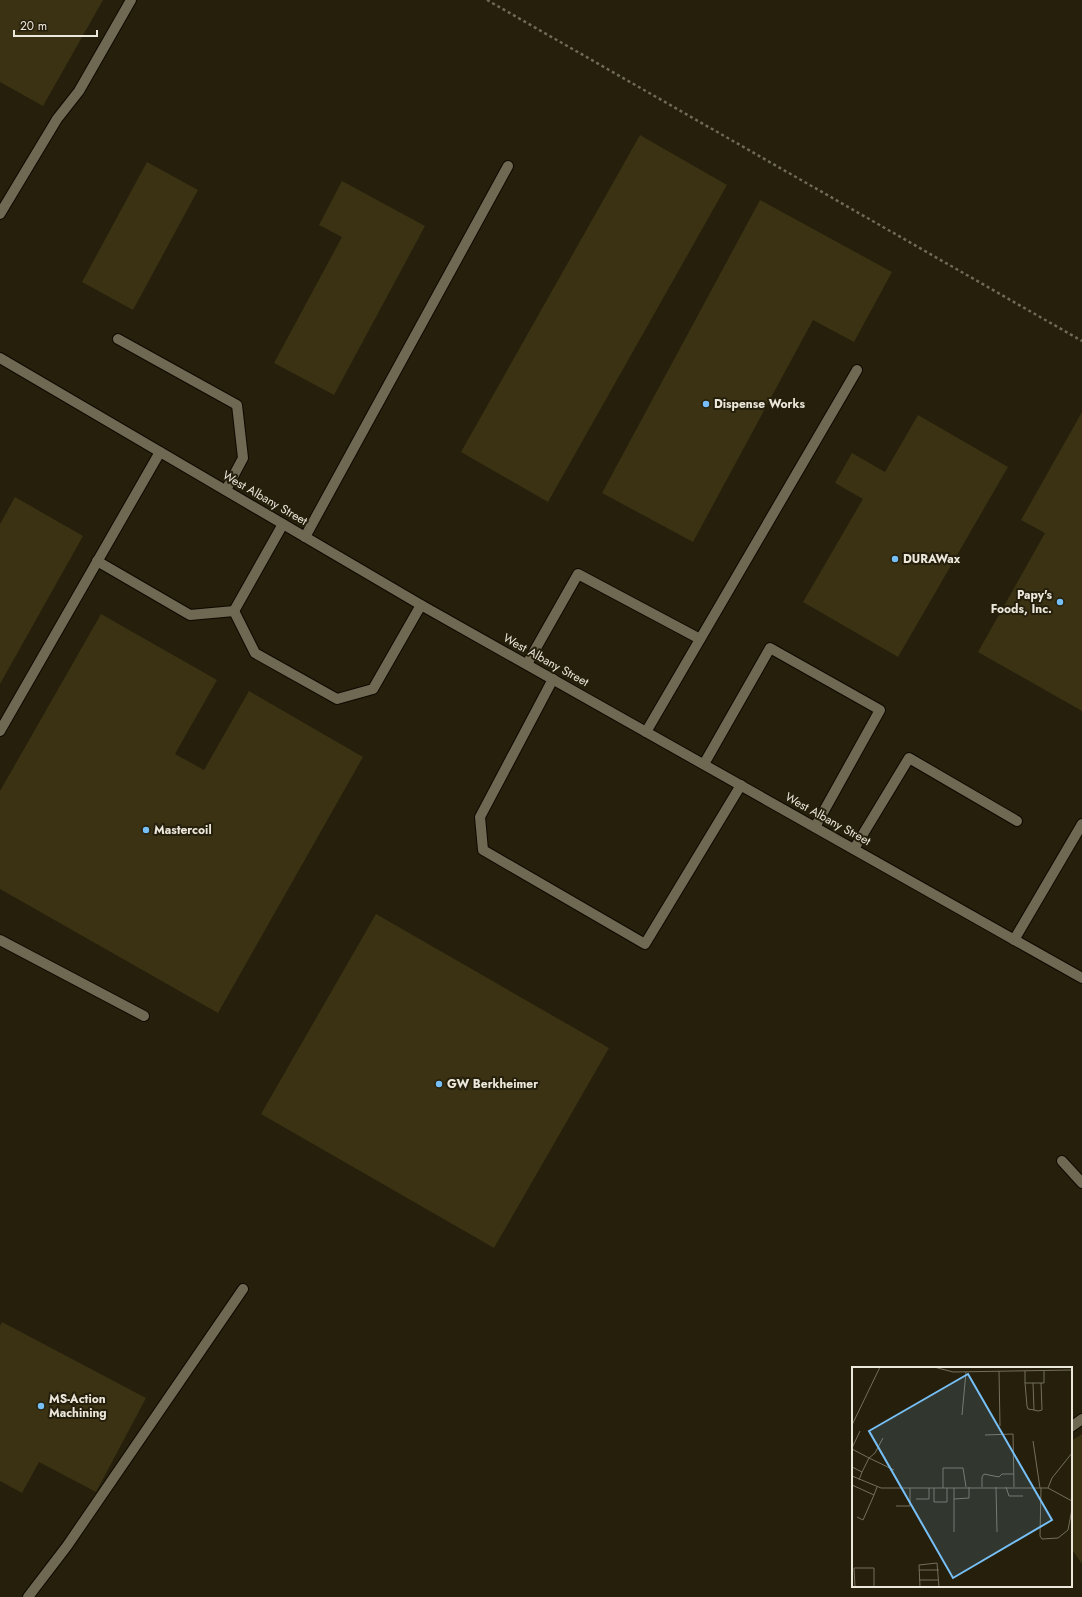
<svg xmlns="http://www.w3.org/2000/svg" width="1082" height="1597" font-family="Jost,sans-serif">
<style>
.building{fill:#3b3214}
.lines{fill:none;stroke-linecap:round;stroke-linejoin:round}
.service-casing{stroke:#0e0900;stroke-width:12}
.minor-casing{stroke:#0e0900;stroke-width:12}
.path{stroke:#6f6a59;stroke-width:2.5;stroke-dasharray:3 3;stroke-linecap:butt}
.service{stroke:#6f6852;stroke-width:10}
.minor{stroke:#6f6852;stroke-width:10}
.poi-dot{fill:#77c0f7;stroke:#251f0b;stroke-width:1.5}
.labels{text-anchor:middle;stroke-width:4;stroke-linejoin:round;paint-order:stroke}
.poi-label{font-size:12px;font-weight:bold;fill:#ebe7db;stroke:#251f0b;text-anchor:start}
.street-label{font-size:12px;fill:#ebe7db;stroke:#251f0b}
.inset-road{fill:none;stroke:#746f5e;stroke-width:1}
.view{fill:#77c0f7;fill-opacity:0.15;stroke:#77c0f7;stroke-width:2}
.inset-edge{fill:none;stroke:#ebe7db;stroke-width:2}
</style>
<rect width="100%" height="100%" fill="#251f0b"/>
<g class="building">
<polygon points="0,0 103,0 43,106 0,82"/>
<polygon points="640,135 727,185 548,502 461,452"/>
<polygon points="147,162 198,190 133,310 82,282"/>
<polygon points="342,181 425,226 334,395 274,363 342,237 319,225"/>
<polygon points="760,200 892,272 854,342 813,320 693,542 602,493"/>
<polygon points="1082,412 1082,711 978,652 1045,533 1021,520"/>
<polygon points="918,415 1008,467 898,657 803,602 863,499 835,483 852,453 885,472"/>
<polygon points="15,497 83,536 0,684 0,524"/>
<polygon points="101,614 217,680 175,754 204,770 249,691 363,757 218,1013 0,889 0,791"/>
<polygon points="376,914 609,1048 494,1248 261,1114"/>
<polygon points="2,1322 146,1398 96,1492 39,1462 22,1493 0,1481 0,1326"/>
<polygon points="1082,1434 1082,1564 1071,1548 1071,1441"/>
</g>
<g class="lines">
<defs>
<g id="service">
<polyline points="0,214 57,119 79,91 131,0"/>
<polyline points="118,339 237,405 243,458 226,490"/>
<polyline points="305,537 508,166"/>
<polyline points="97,561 190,615 234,611"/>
<polyline points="234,611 255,653 337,699 373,689 421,605"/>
<polyline points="234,611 283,524"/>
<polyline points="527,664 578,574 700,639"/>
<polyline points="553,679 480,817 483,850 645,944 741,785"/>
<polyline points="0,731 160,452"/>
<polyline points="646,732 857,370"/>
<polyline points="704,764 770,648 880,710 815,827"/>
<polyline points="854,849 909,758 1017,821"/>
<polyline points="0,940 144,1016"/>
<polyline points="1014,940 1082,824"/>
<polyline points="1062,1161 1082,1183"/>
<polyline points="1071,1427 1082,1419"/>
<polyline points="28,1597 67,1546 243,1289"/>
</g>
<polyline id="minor" points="0,358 421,605 1082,978"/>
</defs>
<use href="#service" class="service-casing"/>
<use href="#minor" class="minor-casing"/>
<polyline class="path" points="487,0 1082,341"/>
<use href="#service" class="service"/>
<use href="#minor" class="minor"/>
</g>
<g class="poi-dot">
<circle cx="706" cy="404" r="4"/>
<circle cx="895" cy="559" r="4"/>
<circle cx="1060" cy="602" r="4"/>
<circle cx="146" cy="830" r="4"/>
<circle cx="439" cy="1084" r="4"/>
<circle cx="41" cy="1406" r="4"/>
</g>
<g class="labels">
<g class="poi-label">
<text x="714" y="408">Dispense Works</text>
<text x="903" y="563">DURAWax</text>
<text x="1052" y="599" text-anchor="end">Papy's<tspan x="1052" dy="14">Foods, Inc.</tspan></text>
<text x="154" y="834">Mastercoil</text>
<text x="447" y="1088">GW Berkheimer</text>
<text x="49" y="1403">MS-Action<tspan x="49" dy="14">Machining</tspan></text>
</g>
<g class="street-label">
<text transform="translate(265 498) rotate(30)" y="4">West Albany Street</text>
<text transform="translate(546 660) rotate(29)" y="4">West Albany Street</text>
<text transform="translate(828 819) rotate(29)" y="4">West Albany Street</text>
</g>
</g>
<g transform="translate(852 1367)">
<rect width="220" height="220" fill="#251f0b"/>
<path class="inset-road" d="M82 0 101 5 220 3M147 4 148 59M173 4V16H192V4M173 16 175 39 176 42 182 43M181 16 182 43 186 44 190 43 189 16M110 48 114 5M0 58 28 0M133 68 161 67 162 120M31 71 23 86 17 91 42 103M181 74 188 121M0 81 8 64M0 82 17 91 10 105M0 100 10 105 7 113M0 109 29 121H196L220 134M147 110 150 107H162M0 118 22 128 25 120M130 120V110L132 107 147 110M144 120 145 165M154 120 157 129H171M82 121V135H95V121M91 121V101H111L114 120M189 121 188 169 190 172 206 171 216 163 220 142M196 121 200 111 220 86M64 132H77V121M102 132 117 131V120M44 139H58V121M5 150 11 153 22 128M102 165V121M67 203H87M67 213H87M3 220 2 201H22V220M68 220 67 198 85 196 87 220"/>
<path class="view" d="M116 7 200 153 101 211 17 64Z"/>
<rect width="220" height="220" class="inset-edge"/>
</g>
<path d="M14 30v6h83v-6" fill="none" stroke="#ebe7db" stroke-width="2"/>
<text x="20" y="30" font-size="12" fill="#ebe7db" stroke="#251f0b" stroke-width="3" paint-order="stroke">20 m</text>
</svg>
